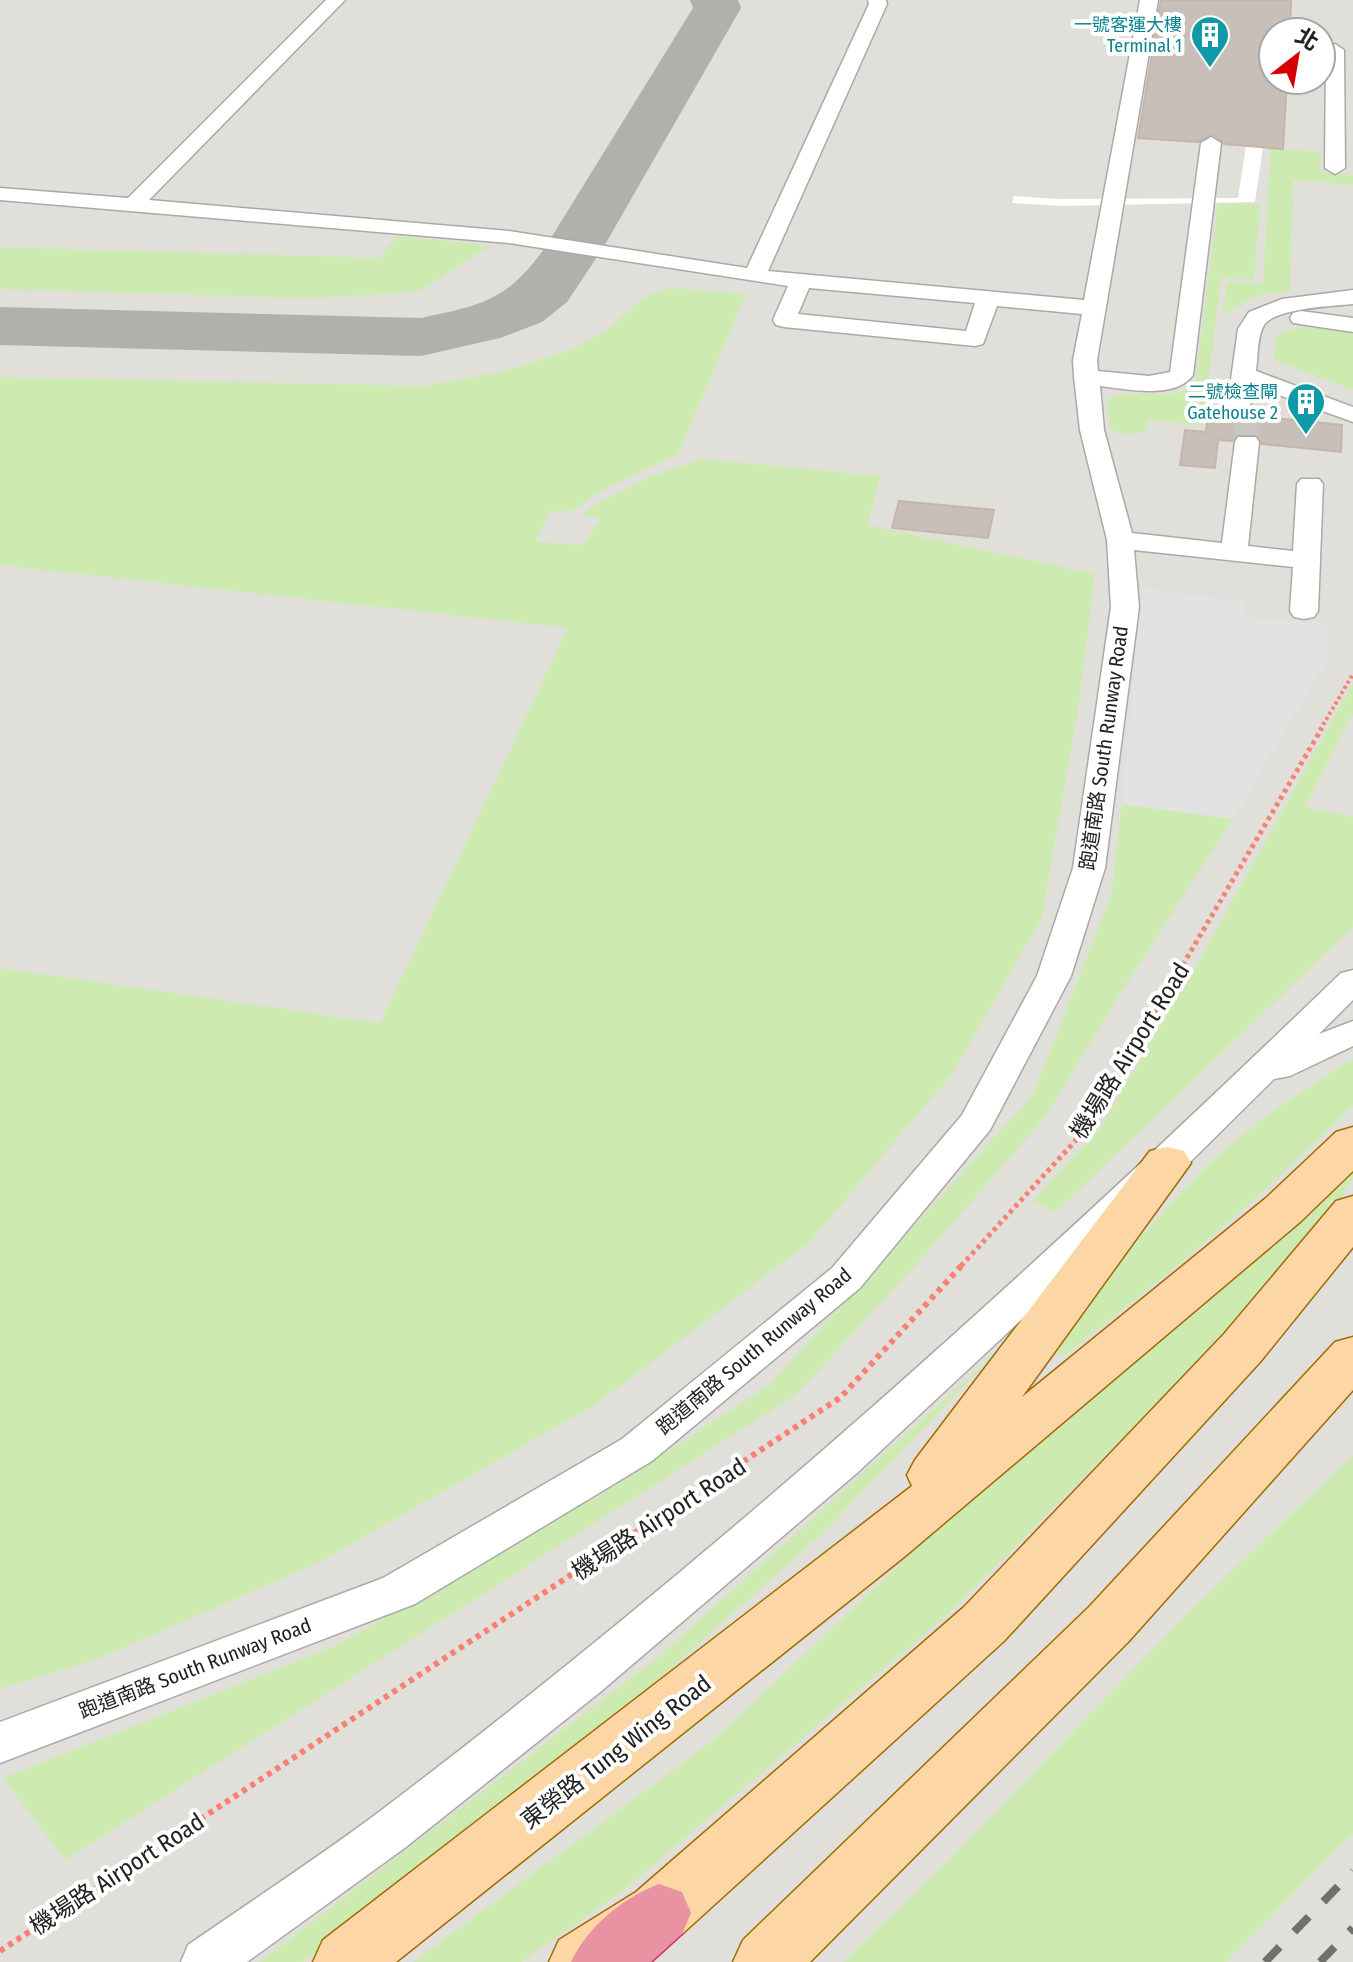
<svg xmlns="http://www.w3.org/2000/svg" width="1353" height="1962" font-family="'Fira Sans Condensed','Noto Sans TC',sans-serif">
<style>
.airport{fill:#e1dfda;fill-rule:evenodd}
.grass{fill:#cdebb0}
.parking{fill:#e2e2e2}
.pier{fill:#fff}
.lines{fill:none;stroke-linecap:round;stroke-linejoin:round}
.taxiway{fill:#b1b0ac;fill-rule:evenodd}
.building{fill:#c7bfb8;stroke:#c4b6ab;stroke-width:2}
.minor-tunnel{stroke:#c8c6c1;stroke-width:26;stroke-dasharray:26 13;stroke-linecap:butt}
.minor-casing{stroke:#a9a9a9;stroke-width:3}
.major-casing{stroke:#a06b00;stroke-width:3}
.highway-casing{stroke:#dc2a67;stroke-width:3}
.path-far2{stroke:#fa8072;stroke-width:4;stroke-dasharray:3 3;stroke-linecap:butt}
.path-far1{stroke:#fa8072;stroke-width:5;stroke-dasharray:4 4;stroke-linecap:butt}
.path{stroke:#fa8072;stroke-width:6;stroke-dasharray:5 5;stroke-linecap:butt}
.minor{fill:#fff;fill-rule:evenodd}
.major{fill:#fcd6a4;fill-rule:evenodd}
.highway{fill:#e892a2;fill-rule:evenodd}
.rail{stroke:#707070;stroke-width:8;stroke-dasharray:21 21;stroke-linecap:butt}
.labels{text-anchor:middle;stroke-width:8;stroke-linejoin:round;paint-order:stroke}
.far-culture-label{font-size:18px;fill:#0d838f;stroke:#fff;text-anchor:end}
.street-label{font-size:20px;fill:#222;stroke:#fff}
.near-street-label{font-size:24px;fill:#222;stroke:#fff}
</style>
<rect width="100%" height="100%" fill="#f2efe9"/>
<path class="airport" d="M0 0H1353V1962H0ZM1273 32H1321V80H1273Z"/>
<g class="grass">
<polygon points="1271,148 1321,152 1320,172 1353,175 1353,185 1293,180 1290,291 1253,297 1223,315 1227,282 1263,284"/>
<path d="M1218 204H1260L1254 280 1221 278 1203 426 1149 420 1146 432 1130 435 1111 430 1106 400C1134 384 1170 405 1195 384Z"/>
<polygon points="397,236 490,245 424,289 398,294 302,298 0,289 0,247 379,258"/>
<polygon points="669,288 746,294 678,454 601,491 572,511 550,511 535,542 583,545 601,519 583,515 595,504 649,477 702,459 880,476 868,525 1095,574 1079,701 1042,918 952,1074 809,1243 595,1405 320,1562 100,1658 0,1689 0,968 380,1023 568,628 0,565 0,377 424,386 504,371 568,351 606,331 644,297"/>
<polygon points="1296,328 1326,328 1353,334 1353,390 1274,360 1276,335"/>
<polygon points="1353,683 1353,713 1305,807 1353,817 1353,927 1055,1213 1033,1200 1100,1128 1201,957"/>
<polygon points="1122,804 1233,819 1120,994 1046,1116 927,1253 796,1395 65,1860 3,1778 335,1646 617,1485 769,1385 1033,1095 1111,895"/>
<path d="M1353 1059V1105C1265 1196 1168 1274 1069 1352L1062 1355 1054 1351 1052 1345C1102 1286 1149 1222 1205 1168 1249 1125 1300 1091 1353 1059Z"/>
<polygon points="1353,1163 1353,1178 1330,1218 1248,1311 947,1615 623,1891 521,1962 413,1962 710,1743 1075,1400"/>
<polygon points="993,1356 821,1535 530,1794 303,1962 260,1962 657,1658"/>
<polygon points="1353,1455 1353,1833 1226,1962 843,1962 948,1861 1188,1613"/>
</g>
<polygon class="parking" points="1142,588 1243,602 1242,616 1328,624 1327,660 1233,819 1122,804"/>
<polygon class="pier" points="1246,146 1263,147 1255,202 1062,206 1012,203 1014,196 1058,199 1238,198"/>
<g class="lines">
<path class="taxiway" d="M690 0H738L741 8 603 248 567 302 542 322 500 338 421 356 0 345V307L421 318C484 305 508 300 546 246L693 8Z"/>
</g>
<g class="building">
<polygon points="1161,0 1291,0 1290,32 1273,32 1273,80 1287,80 1283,149 1224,144 1213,134 1198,142 1138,138"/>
<polygon points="1208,411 1217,412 1222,422 1240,422 1246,415 1342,425 1341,452 1262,444 1256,434 1238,434 1232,441 1218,440 1215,468 1180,465 1185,430 1206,432"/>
<polygon points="899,501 994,510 988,538 892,528"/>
</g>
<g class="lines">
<polyline class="minor-tunnel" points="1247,442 1248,415"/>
<defs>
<g id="minor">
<path d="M326 0H345L149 200 509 231 747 268 869 4 868 0H886L887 4 768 271 1084 300 1140 0H1158L1097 360 1098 371 1149 376 1170 372 1201 143 1211 137 1221 143 1193 375C1175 400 1126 389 1100 386L1104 430 1132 533 1222 543 1235 442 1238 437H1256L1259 442 1248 546 1293 551 1297 484 1301 479H1319L1323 484 1318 611 1314 617 1304 619 1294 617 1290 611 1293 567 1134 550 1139 607 1105 868 1071 976 990 1130 860 1288 652 1461 415 1604 0 1763V1722L383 1578 622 1439 832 1268 962 1115 1037 976 1073 868 1111 607 1107 540 1080 430 1074 377 1073 360 1082 314 997 306 983 344 975 346 784 327 776 325 773 320 788 286 509 243 0 200V188L128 198ZM809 288 975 303 966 331 798 314Z"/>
<polygon points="1335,44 1344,50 1345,168 1335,174 1325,168 1326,50"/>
<path d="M1353 290V304C1334 306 1271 308 1263 327 1257 339 1258 357 1256 371L1353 407V422L1254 386 1252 402 1240 419H1222L1219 414 1228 401 1238 329 1249 312 1282 299Z"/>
<polygon points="1301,311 1353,318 1353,332 1293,323 1290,318 1293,313"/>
<path d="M1353 970V1000L1319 1034 1353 1021V1046L1290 1076 1274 1079 1180 1172 857 1473 599 1693 406 1847 247 1962H181L188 1945C250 1902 314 1860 375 1815 716 1557 1033 1270 1341 973Z"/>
</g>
<g id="major">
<polygon points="1353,1127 1353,1171 1300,1222 904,1557 396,1962 313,1962 323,1940 912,1486 907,1475 915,1460 1150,1151 1167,1147 1184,1151 1191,1163 1022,1397 1266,1198 1336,1132"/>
<polygon points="1353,1196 1353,1247 1260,1362 1004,1641 682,1934 638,1962 549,1962 559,1940 636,1892 964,1607 1224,1334 1336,1201"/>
<polygon points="1353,1337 1353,1390 1129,1641 810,1962 733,1962 743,1940 1089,1607 1335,1342"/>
</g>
<path id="highway" d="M659 1884 682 1892 691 1913 682 1934 651 1962H571C587 1927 624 1897 659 1884Z"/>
</defs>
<use href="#minor" class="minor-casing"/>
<use href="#major" class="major-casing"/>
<use href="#highway" class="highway-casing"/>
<polyline class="path-far2" points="1320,730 1353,674"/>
<polyline class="path-far1" points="961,1266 1087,1128 1322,728"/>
<polyline class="path" points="0,1951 841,1397 963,1264"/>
<use href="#minor" class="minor"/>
<use href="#major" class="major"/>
<use href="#highway" class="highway"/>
<g class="rail">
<polyline points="1265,1962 1353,1871"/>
<polyline points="1320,1962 1353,1928"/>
</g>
</g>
<defs>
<symbol id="building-pin" viewBox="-11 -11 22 30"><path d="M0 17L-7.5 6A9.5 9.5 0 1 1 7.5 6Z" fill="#0f9aa8" stroke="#fff"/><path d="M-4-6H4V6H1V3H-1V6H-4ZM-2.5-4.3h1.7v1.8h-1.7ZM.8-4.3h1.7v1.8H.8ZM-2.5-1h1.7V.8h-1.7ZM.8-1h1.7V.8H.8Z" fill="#fff"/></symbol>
</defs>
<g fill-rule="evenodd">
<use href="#building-pin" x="1188" y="13" width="44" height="60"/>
<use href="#building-pin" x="1284" y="380" width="44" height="60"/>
</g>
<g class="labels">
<g class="far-culture-label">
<text x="1182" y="31">一號客運大樓<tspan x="1182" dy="21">Terminal 1</tspan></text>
<text x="1278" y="398">二號檢查閘<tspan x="1278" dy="21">Gatehouse 2</tspan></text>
</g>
<g class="street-label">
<text transform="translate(1104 748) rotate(-82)" y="7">跑道南路 South Runway Road</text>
<text transform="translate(754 1351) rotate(-40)" y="7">跑道南路 South Runway Road</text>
<text transform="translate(195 1668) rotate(-21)" y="7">跑道南路 South Runway Road</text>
</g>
<g class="near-street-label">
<text transform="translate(1130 1051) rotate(-58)" y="8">機場路 Airport Road</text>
<text transform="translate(659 1519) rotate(-33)" y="8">機場路 Airport Road</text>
<text transform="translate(616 1752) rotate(-38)" y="8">東榮路 Tung Wing Road</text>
<text transform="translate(117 1874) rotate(-33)" y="8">機場路 Airport Road</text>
</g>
</g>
<g transform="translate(1297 56) rotate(31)"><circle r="38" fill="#ffffff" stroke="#a7a7a7" stroke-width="2"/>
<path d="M0-6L14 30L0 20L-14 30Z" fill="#d40000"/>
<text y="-12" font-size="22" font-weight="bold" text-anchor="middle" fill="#222222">北</text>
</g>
</svg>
